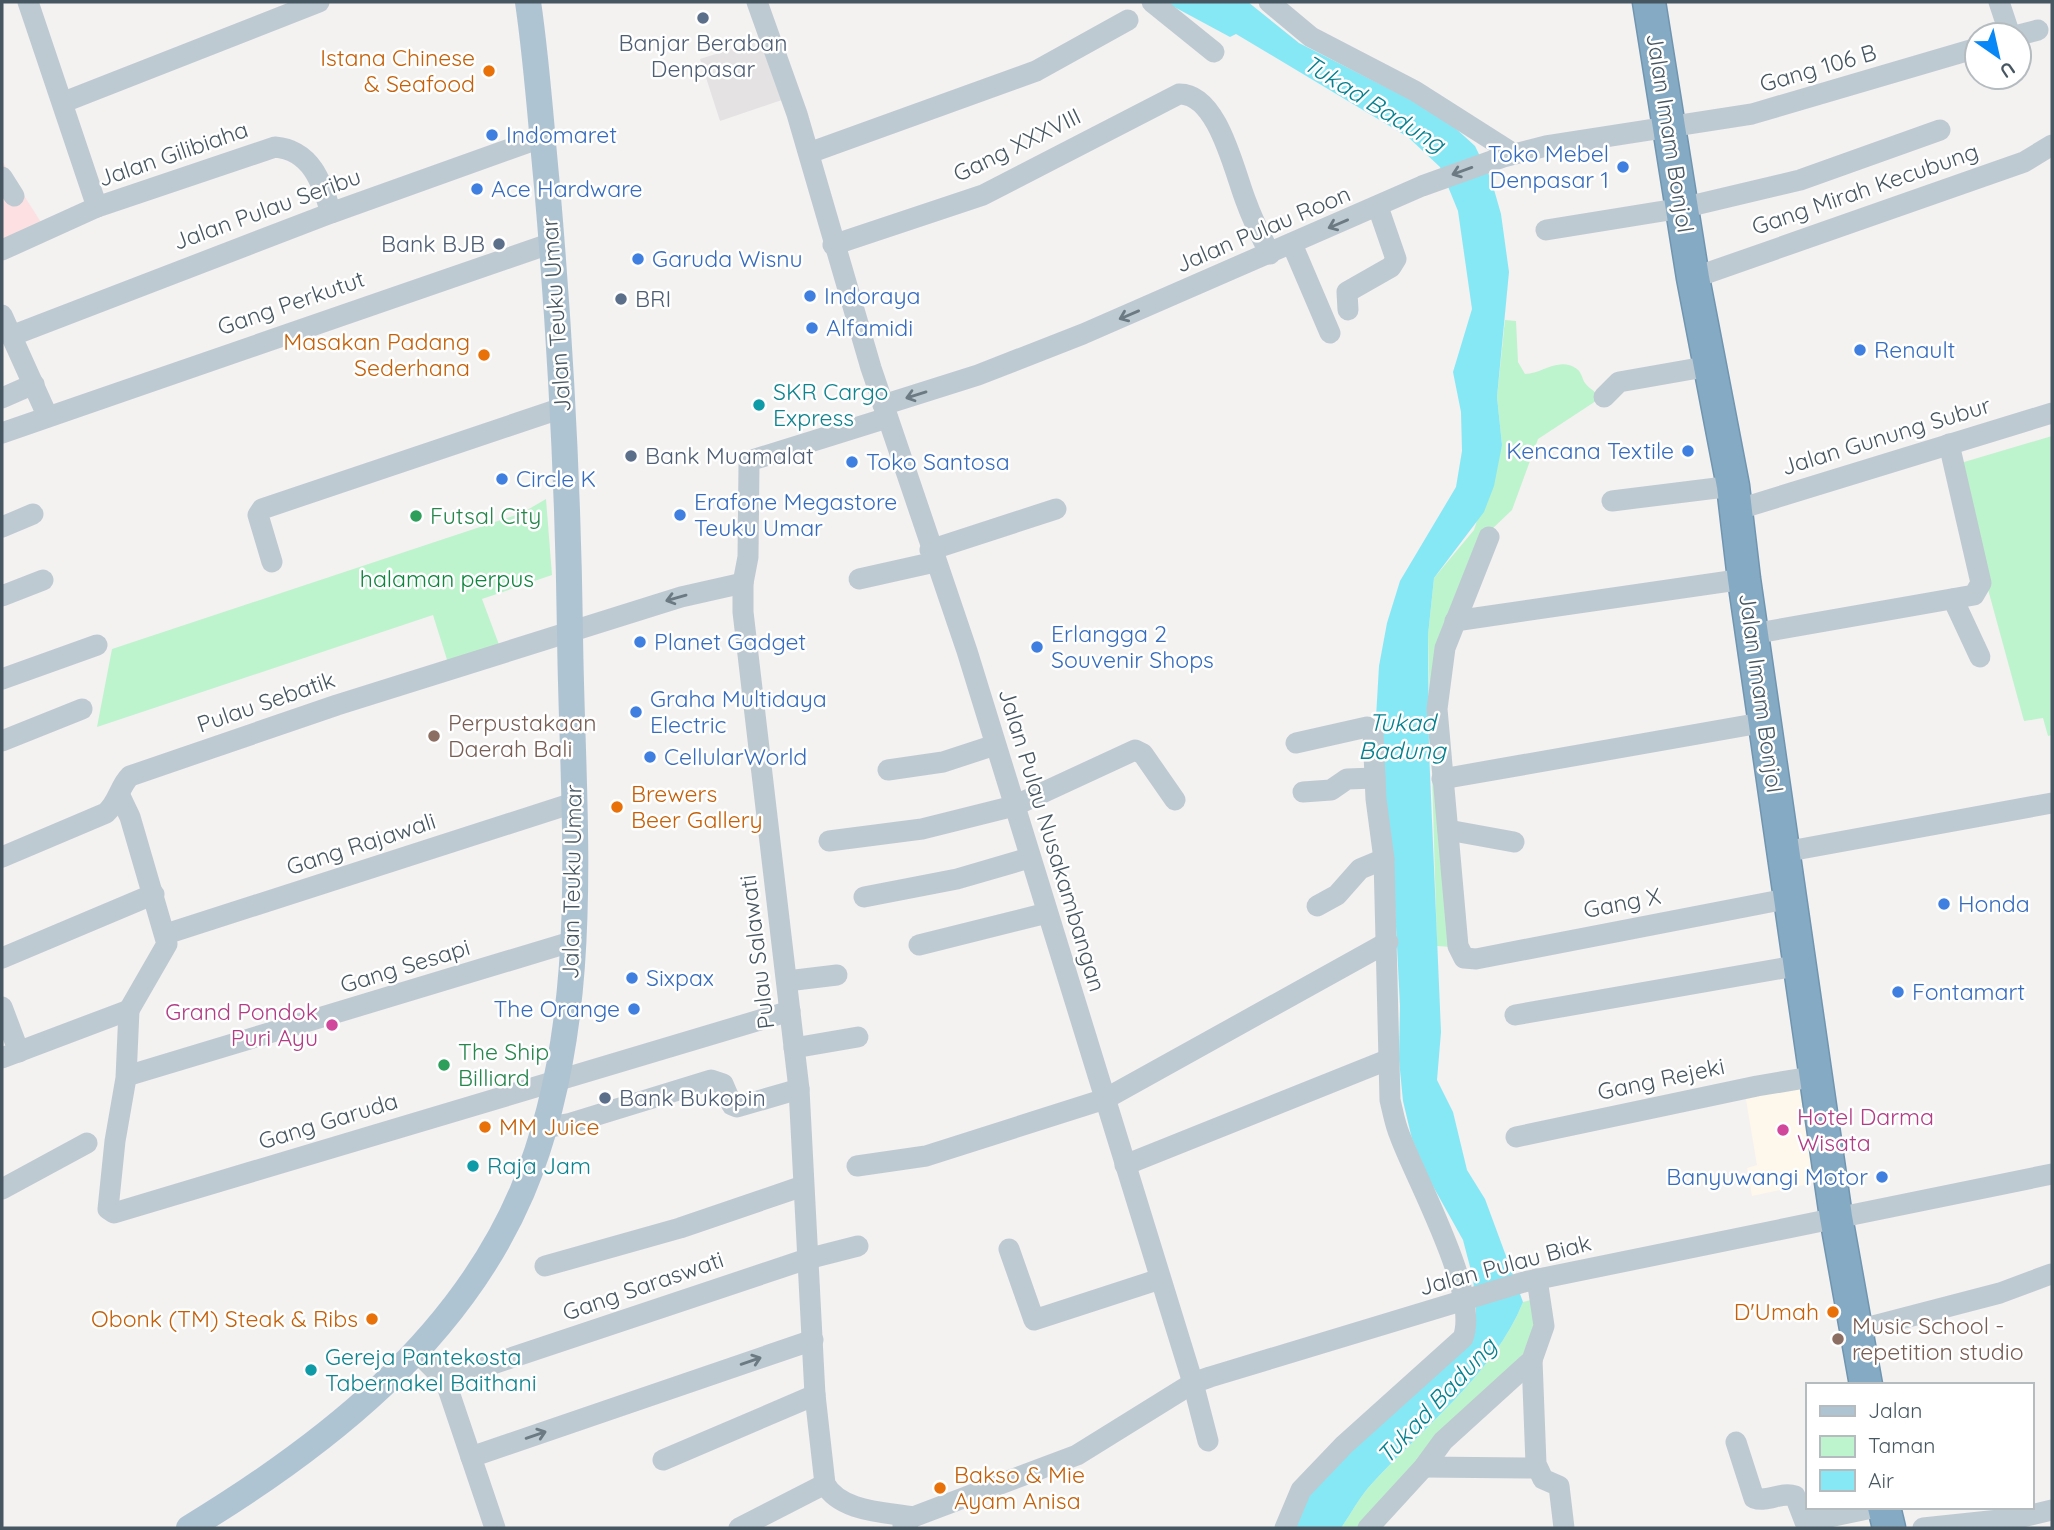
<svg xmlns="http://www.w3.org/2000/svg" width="2054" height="1530" font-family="Quicksand,sans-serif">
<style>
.commercial{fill:#fef7eb}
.education{fill:#e5e2e3}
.medical{fill:#fde1e2}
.green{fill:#bdf4cd}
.water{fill:#86e8f5}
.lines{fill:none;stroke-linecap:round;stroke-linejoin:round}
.highway-casing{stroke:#7095b0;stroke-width:35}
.minor{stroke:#becad2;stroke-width:21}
.major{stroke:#afc4d2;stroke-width:26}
.highway{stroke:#85aac4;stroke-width:32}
.oneway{stroke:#6b7a83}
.service-dot{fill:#5c6f8a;stroke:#fff;stroke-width:2.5}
.food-dot{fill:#e8710a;stroke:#fff;stroke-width:2.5}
.shop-dot{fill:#3f7fe0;stroke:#fff;stroke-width:2.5}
.culture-dot{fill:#0f9aa8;stroke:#fff;stroke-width:2.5}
.leisure-dot{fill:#2e9e5b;stroke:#fff;stroke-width:2.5}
.education-dot{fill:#8d6e63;stroke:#fff;stroke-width:2.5}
.hotel-dot{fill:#d1479c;stroke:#fff;stroke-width:2.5}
.labels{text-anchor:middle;stroke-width:5;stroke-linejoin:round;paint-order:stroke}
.service-label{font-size:23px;fill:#4e5e75;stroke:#fff;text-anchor:start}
.food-label{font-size:23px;fill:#c56008;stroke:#fff;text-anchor:end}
.street-label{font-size:23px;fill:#475761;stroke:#fff}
.shop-label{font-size:23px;fill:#366cbe;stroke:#fff;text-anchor:start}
.culture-label{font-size:23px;fill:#0d838f;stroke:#fff;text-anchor:start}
.leisure-label{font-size:23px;fill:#27864d;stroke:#fff;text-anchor:start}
.park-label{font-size:23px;fill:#0f853f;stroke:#fff}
.education-label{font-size:23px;fill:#785e54;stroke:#fff;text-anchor:start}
.hotel-label{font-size:23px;fill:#b23c85;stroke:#fff;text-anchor:end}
.water-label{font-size:24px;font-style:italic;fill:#048190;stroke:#fff}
</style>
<rect width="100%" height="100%" fill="#f4f1f1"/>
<polygon class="commercial" points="1809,1079 1822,1181 1752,1196 1747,1168 1757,1165 1745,1094"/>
<polygon class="education" points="766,38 782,100 720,121 700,59"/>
<polygon class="medical" points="2,161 44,227 2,247"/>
<g class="green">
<path d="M1505 320 1516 321 1518 362 1525 374C1542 374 1559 356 1577 369 1582 373 1582 379 1585 383 1590 390 1596 390 1599 399L1538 439 1512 510 1491 530 1443 632 1451 947 1437 946 1428 635 1434 578 1474 530 1502 445 1497 397Z"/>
<polygon points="2052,436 2052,735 2048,736 2043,718 2024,721 1954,465"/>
<polygon points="546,499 552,575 482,599 501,650 449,666 433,615 97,727 112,649 522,513"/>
<path d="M1531 1300 1535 1306 1532 1344 1364 1528H1341C1350 1515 1358 1500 1368 1488 1419 1431 1495 1373 1523 1302Z"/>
</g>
<path class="water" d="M1165 2H1248L1299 43 1441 115 1475 146 1491 179 1501 214 1509 272 1497 397 1502 445 1494 486 1484 512 1434 578 1428 635 1429 750 1441 1032 1437 1080 1453 1112 1467 1170 1485 1199 1523 1302C1495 1373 1419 1431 1368 1488 1358 1500 1350 1515 1341 1528H1288L1322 1477 1473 1329 1476 1311 1473 1278 1463 1240 1429 1179 1412 1139 1403 1101 1399 1060 1400 1006 1393 867 1375 735 1379 666 1387 623 1400 581 1456 487 1462 451 1461 412 1453 372 1472 309 1458 211 1440 167 1408 137 1236 34 1230 37Z"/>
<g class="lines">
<defs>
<g id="highway">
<polyline points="1649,2 1693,278 1733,486 1744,579 1836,1217 1866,1385"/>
<polyline points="1884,1507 1889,1528"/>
</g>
</defs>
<use href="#highway" class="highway-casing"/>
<g class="minor">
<polyline points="28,2 97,207"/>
<polyline points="757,2 797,114 871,368 967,651 1193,1383 1208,1441"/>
<polyline points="1152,2 1214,52"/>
<polyline points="1269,2 1311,37 1415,91 1514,154"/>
<polyline points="1999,2 2010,35"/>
<polyline points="2019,35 2038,30"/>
<polyline points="64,102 319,2"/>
<polyline points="809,153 1036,71 1128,20"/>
<polyline points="2,177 14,196"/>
<polyline points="1546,230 1682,208 1800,180 1940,130"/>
<polyline points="1292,244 1330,333"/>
<path d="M833 245 983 195 1179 94C1219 93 1235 176 1247 204 1253 221 1262 238 1270 254"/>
<path d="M2 250 97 207 275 147C311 150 322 182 331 213"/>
<polyline points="1693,278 2024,162 2052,145"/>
<polyline points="1348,310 1347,292 1391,267 1396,259 1378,207"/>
<polyline points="2,315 47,415"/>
<polyline points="11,336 331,213 543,137"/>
<polyline points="1604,397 1619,382 1710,366"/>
<polyline points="2,398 34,384"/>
<polyline points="883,405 978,375 1083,334 1422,186 1503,157 1546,146 1752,114 1977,48"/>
<path d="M887 418 752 460 749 465 748 557 743 583V612L799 1089 815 1395 825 1484C840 1512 886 1512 913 1517"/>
<polyline points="2,433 552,243"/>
<polyline points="1612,501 1733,486"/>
<polyline points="1736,510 2052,413"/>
<polyline points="2,527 33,514"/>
<polyline points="1489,537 1445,648 1437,709 1458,946 1464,958 1476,959 1791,898"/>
<polyline points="930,550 1056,509"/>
<polyline points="272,562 258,515 262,509 562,408"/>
<polyline points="859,579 935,562"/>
<polyline points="2,596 43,580"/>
<polyline points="1953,599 1980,657"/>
<polyline points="1455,621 1744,579"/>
<polyline points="1752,634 1974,595 1981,583 1949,444"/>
<polyline points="2,679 97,645"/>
<polyline points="2,741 82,709"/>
<polyline points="888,770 943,762 995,745"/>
<polyline points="1442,779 1766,722"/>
<polyline points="1303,792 1331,790 1347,779 1375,778"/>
<polyline points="120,796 130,817 167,944 129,1010"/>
<polyline points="1448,830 1514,842"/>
<polyline points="829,841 922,829 1014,806 1135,750 1143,754 1175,800"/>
<polyline points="1784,852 2052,803"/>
<path d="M2 857 106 813C119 801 119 787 130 776L337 705 681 597 743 583"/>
<polyline points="864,897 957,879 1029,858"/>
<polyline points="1317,906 1337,895 1360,869 1384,859"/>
<polyline points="166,934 573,803"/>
<polyline points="919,945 1047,913"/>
<polyline points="2,958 154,894"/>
<polyline points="787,981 837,975"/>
<polyline points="2,1007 19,1052"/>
<polyline points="129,1010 126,1078 115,1141 108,1209 114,1213 790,1011"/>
<polyline points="1515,1015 1801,965"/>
<polyline points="794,1048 858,1037"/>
<polyline points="2,1058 129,1010"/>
<polyline points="130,1075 574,941"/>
<polyline points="542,1128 568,1124 711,1080 723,1084 732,1105 737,1107 799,1089"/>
<polyline points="1516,1137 1757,1086 1817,1076"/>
<polyline points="1125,1165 1387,1060"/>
<polyline points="857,1166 926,1156 1105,1099 1388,942"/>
<polyline points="2,1189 87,1143"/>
<polyline points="1009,1249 1034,1320 1160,1279"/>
<polyline points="545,1266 680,1228 803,1186"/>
<polyline points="1858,1330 2000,1293 2051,1274"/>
<polyline points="417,1352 445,1380 495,1528"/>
<polyline points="1532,1360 1536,1464 1543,1479 1559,1486 1564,1528"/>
<polyline points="445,1380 807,1259 858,1246"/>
<path d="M1736 1442 1754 1498C1768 1503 1781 1491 1795 1496L1805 1522 1877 1507"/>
<polyline points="471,1457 813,1340"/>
<polyline points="663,1460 815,1395"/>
<polyline points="1424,1467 1537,1468"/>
<polyline points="903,1526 913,1517 1077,1455 1193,1383 1210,1377 1524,1282 2052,1174"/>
<polyline points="739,1528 825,1484"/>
<path d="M1285 1528 1301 1490 1344 1445 1463 1338C1480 1294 1417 1182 1400 1136 1395 1125 1393 1112 1390 1100L1384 859 1376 799 1373 732 1367 727 1296 743"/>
<polyline points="1368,1528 1424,1467 1443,1441 1532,1360 1544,1326 1537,1279"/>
<polyline points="1923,1528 2018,1518 2052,1510"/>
</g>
<path class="major" d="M189 1528C324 1446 458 1342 522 1192 596 1015 572 819 570 633 568 484 560 335 547 186 541 125 537 63 528 2"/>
<use href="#highway" class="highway"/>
</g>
<defs><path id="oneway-shaft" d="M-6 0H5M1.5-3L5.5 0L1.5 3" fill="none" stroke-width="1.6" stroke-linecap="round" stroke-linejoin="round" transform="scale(1.75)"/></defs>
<g class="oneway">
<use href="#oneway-shaft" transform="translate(1462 171) rotate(160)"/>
<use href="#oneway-shaft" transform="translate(1338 224) rotate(157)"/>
<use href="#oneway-shaft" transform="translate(1129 315) rotate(157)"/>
<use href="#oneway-shaft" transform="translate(916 395) rotate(163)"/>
<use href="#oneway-shaft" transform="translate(676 598) rotate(164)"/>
<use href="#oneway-shaft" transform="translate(751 1361) rotate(-19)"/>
<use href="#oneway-shaft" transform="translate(536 1435) rotate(-19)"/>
</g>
<g class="service-dot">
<circle cx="703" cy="18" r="7"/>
<circle cx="499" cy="244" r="7"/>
<circle cx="621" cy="299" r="7"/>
<circle cx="631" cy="456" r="7"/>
<circle cx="605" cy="1098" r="7"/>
</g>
<g class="food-dot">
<circle cx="489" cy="71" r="7"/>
<circle cx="484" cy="355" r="7"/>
<circle cx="617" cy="807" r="7"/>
<circle cx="485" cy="1127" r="7"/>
<circle cx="1833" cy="1312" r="7"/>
<circle cx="372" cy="1319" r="7"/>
<circle cx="940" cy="1488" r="7"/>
</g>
<g class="shop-dot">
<circle cx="492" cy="135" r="7"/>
<circle cx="1623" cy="167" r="7"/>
<circle cx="477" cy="189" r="7"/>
<circle cx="638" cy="259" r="7"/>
<circle cx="810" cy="296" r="7"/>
<circle cx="812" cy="328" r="7"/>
<circle cx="1860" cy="350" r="7"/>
<circle cx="1688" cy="451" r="7"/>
<circle cx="852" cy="462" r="7"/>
<circle cx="502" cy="479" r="7"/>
<circle cx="680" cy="515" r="7"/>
<circle cx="640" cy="642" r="7"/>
<circle cx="1037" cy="647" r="7"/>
<circle cx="636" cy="712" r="7"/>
<circle cx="650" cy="757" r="7"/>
<circle cx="1944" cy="904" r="7"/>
<circle cx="632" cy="978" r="7"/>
<circle cx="1898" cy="992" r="7"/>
<circle cx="634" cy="1009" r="7"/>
<circle cx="1882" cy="1177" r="7"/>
</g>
<g class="culture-dot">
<circle cx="759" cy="405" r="7"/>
<circle cx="473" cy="1166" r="7"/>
<circle cx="311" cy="1370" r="7"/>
</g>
<g class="leisure-dot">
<circle cx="416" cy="516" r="7"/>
<circle cx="444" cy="1065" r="7"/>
</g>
<g class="education-dot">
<circle cx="434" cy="736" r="7"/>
<circle cx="1838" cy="1339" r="7"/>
</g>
<g class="hotel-dot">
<circle cx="332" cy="1025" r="7"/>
<circle cx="1783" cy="1130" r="7"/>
</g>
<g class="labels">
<g class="service-label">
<text x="703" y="51" text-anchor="middle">Banjar Beraban<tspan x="703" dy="26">Denpasar</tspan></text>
<text x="485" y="252" text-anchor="end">Bank BJB</text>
<text x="635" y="307">BRI</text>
<text x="645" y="464">Bank Muamalat</text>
<text x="619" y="1106">Bank Bukopin</text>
</g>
<g class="food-label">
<text x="475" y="66">Istana Chinese<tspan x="475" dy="26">&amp; Seafood</tspan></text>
<text x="470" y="350">Masakan Padang<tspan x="470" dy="26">Sederhana</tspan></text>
<text x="631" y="802" text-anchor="start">Brewers<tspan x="631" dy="26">Beer Gallery</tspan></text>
<text x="499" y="1135" text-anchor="start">MM Juice</text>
<text x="1819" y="1320">D'Umah</text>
<text x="358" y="1327">Obonk (TM) Steak &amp; Ribs</text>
<text x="954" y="1483" text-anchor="start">Bakso &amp; Mie<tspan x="954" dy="26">Ayam Anisa</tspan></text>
</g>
<g class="street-label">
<text transform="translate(1818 68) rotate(-16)" y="8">Gang 106 B</text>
<text transform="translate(1670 133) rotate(81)" y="8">Jalan Imam Bonjol</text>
<text transform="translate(1017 145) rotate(-26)" y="8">Gang XXXVIII</text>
<text transform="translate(173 154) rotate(-19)" y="8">Jalan Gilibiaha</text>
<text transform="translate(1865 189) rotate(-19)" y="8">Gang Mirah Kecubung</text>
<text transform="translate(267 209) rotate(-20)" y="8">Jalan Pulau Seribu</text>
<text transform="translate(1263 229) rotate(-23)" y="8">Jalan Pulau Roon</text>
<text transform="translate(291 303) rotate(-19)" y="8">Gang Perkutut</text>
<text transform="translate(556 315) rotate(-94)" y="8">Jalan Teuku Umar</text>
<text transform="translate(1886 436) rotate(-17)" y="8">Jalan Gunung Subur</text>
<text transform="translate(1761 693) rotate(82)" y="8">Jalan Imam Bonjol</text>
<text transform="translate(266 702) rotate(-19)" y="8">Pulau Sebatik</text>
<text transform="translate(1052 840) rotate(73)" y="8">Jalan Pulau Nusakambangan</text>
<text transform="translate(361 844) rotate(-18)" y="8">Gang Rajawali</text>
<text transform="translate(572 882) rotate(-89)" y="8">Jalan Teuku Umar</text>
<text transform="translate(1622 903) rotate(-11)" y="8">Gang X</text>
<text transform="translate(757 952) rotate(-97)" y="8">Pulau Salawati</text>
<text transform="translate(405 966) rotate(-17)" y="8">Gang Sesapi</text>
<text transform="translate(1661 1079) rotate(-12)" y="8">Gang Rejeki</text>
<text transform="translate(328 1121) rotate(-17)" y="8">Gang Garuda</text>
<text transform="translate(1505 1265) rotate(-15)" y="8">Jalan Pulau Biak</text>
<text transform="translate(643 1286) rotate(-19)" y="8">Gang Saraswati</text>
</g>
<g class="shop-label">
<text x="506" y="143">Indomaret</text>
<text x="1609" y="162" text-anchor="end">Toko Mebel<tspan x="1609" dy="26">Denpasar 1</tspan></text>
<text x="491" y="197">Ace Hardware</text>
<text x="652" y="267">Garuda Wisnu</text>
<text x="824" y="304">Indoraya</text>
<text x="826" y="336">Alfamidi</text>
<text x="1874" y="358">Renault</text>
<text x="1674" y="459" text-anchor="end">Kencana Textile</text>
<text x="866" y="470">Toko Santosa</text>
<text x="516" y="487">Circle K</text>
<text x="694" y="510">Erafone Megastore<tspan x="694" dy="26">Teuku Umar</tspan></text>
<text x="1051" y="642">Erlangga 2<tspan x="1051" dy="26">Souvenir Shops</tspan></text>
<text x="654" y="650">Planet Gadget</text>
<text x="650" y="707">Graha Multidaya<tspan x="650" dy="26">Electric</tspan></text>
<text x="664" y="765">CellularWorld</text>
<text x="1958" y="912">Honda</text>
<text x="646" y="986">Sixpax</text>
<text x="1912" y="1000">Fontamart</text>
<text x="620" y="1017" text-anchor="end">The Orange</text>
<text x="1868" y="1185" text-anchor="end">Banyuwangi Motor</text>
</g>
<g class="culture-label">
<text x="773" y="400">SKR Cargo<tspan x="773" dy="26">Express</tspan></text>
<text x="487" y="1174">Raja Jam</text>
<text x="325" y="1365">Gereja Pantekosta<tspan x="325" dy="26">Tabernakel Baithani</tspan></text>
</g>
<g class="leisure-label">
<text x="430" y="524">Futsal City</text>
<text x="458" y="1060">The Ship<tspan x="458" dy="26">Billiard</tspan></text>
</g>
<g class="park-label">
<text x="447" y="587">halaman perpus</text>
</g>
<g class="education-label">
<text x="448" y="731">Perpustakaan<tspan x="448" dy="26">Daerah Bali</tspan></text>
<text x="1852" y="1334">Music School -<tspan x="1852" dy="26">repetition studio</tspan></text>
</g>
<g class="hotel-label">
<text x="318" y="1020">Grand Pondok<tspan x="318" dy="26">Puri Ayu</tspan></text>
<text x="1797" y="1125" text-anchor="start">Hotel Darma<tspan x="1797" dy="26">Wisata</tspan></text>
</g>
<g class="water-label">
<text transform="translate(1374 104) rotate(32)" y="8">Tukad Badung</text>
<text x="1402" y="731">Tukad<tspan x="1402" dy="28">Badung</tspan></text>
<text transform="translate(1437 1401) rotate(-47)" y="8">Tukad Badung</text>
</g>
</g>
<rect width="2054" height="1530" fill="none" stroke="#475761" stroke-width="7"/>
<rect x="1806" y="1383" width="228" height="126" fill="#ffffff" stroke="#b5bcc0" stroke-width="2"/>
<rect x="1820" y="1406" width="35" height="10" fill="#afc4d2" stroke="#b5bcc0" stroke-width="2"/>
<text x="1868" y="1418" font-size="21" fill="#475761">Jalan</text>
<rect x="1820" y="1436" width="35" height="21" fill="#bdf4cd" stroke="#b5bcc0" stroke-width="2"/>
<text x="1868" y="1453" font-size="21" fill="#475761">Taman</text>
<rect x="1820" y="1470" width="35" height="21" fill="#86e8f5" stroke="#b5bcc0" stroke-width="2"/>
<text x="1868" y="1488" font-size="21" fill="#475761">Air</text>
<g transform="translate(1998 56) rotate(146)"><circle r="33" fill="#ffffff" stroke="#b5bcc0" stroke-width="2"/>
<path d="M0-5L12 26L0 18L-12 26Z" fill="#0887f7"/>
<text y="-10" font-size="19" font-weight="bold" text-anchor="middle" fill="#475761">U</text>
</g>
</svg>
